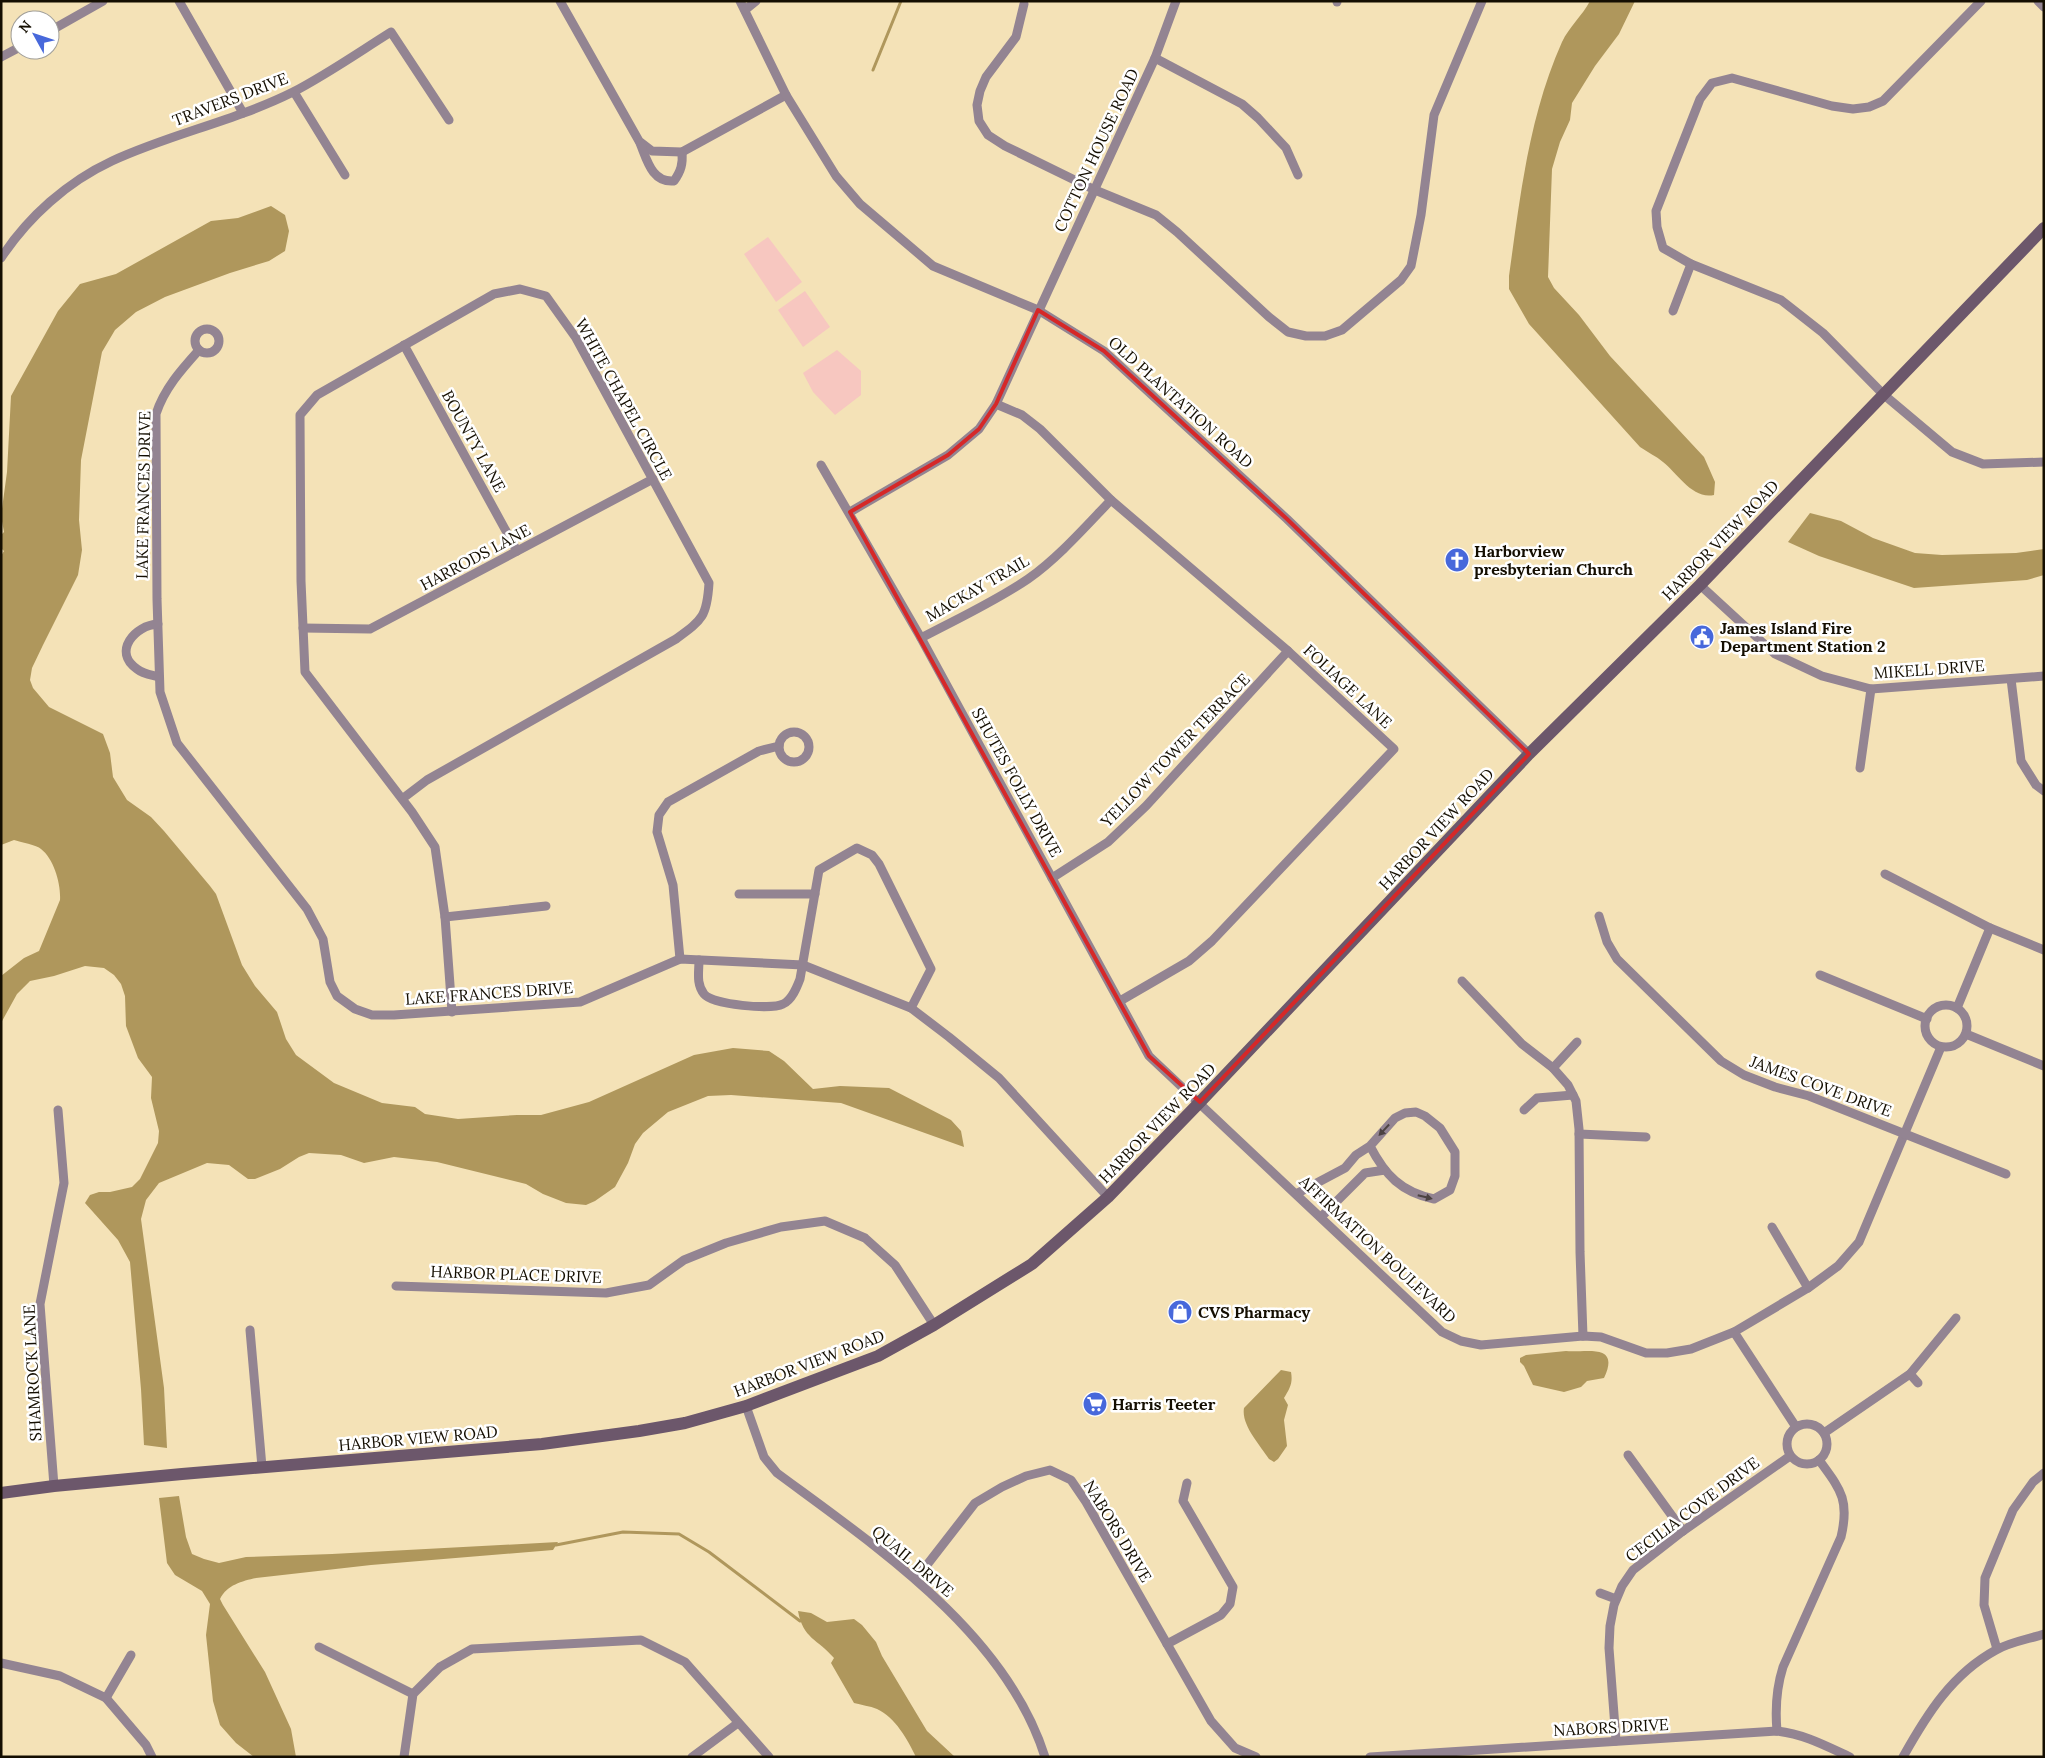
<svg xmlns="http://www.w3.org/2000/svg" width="2045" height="1758" font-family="Lora,serif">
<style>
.green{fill:#f7c7c0}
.water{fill:#af975c}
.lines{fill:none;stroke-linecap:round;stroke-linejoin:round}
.stream{stroke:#af975c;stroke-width:3}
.minor{stroke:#938492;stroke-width:9}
.secondary{stroke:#6c576b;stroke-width:12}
.oneway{fill:#4d4342}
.marked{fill:none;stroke:#d62828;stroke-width:4;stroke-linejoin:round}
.labels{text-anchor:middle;stroke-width:5;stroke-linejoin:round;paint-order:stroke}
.street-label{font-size:16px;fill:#140e01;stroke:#fff}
.poi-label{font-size:16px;font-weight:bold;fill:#140e01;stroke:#fff;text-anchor:start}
</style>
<rect width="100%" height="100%" fill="#f4e2b7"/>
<g class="green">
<polygon points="768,237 802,282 776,302 744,254"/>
<polygon points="805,291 830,327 803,347 778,310"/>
<polygon points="837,350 861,371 861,395 835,415 813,392 803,373"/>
</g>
<g class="water">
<path d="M1590 1H1635L1619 34 1595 66 1572 103 1570 120 1560 142 1552 169 1548 277 1554 288 1579 315 1610 356 1704 457 1715 482 1714 495C1693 500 1677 473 1663 462 1656 456 1647 452 1640 447L1529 324 1509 289V276C1520 197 1529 116 1562 42 1569 27 1582 16 1590 1Z"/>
<path d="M271 206 285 215 289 231 285 251 269 261 230 273 165 297 136 312 115 330 102 352 81 460 79 520 82 550 78 575 43 645 32 668 30 680 33 688 49 707 103 734 110 753 113 777 127 800 151 817 164 831 210 886 216 894 242 965 255 986 277 1012 286 1039 296 1055 334 1083 382 1103 415 1107 425 1114 458 1119 517 1115H541L589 1102 694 1055 733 1048 769 1051 784 1061 813 1089 840 1086 889 1088 951 1120 961 1131 964 1147 841 1103 731 1095 708 1096 668 1112 643 1133 635 1144 628 1163 615 1187 595 1201 586 1205 566 1203 543 1194 526 1184 437 1162 394 1157 364 1163 341 1155 309 1153 299 1157 280 1169 255 1179H248L229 1165 207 1163 159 1183 146 1200 141 1219 164 1388 167 1448 144 1445 141 1389 130 1262 118 1240 85 1203 90 1195 99 1192H110L132 1187 140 1179 158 1143 159 1131 151 1098 152 1077 138 1058 126 1026 125 996 121 984 114 975 104 968 85 966 54 976 30 981 17 994 1 1023V976L24 958 39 951 60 900C61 884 54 859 41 849 37 845 20 842 14 840L1 845V556L4 551 1 548V535L4 532 1 516 7 472 11 396 58 311 80 284 116 274 211 221 238 218Z"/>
<polygon points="1810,513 1841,521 1873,538 1915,553 1942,555 2016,553 2044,549 2044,575 2027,580 1914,588 1819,556 1788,542"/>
<path d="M1566 1351C1585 1353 1621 1342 1604 1378L1587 1381 1581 1387 1564 1392 1533 1385 1524 1366 1520 1362V1358L1526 1355Z"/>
<path d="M1281 1370 1291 1372C1293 1383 1290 1388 1284 1398L1288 1405 1284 1420 1287 1446 1278 1459 1274 1462 1269 1459C1260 1445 1241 1425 1244 1408Z"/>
<path d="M179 1496 186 1537 192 1554 204 1559 219 1563 246 1557 332 1554 558 1542 553 1550 371 1565 256 1578C242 1581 227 1585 220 1599L223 1605 265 1672 291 1729 296 1757H254L236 1743 220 1725 213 1701 206 1635 210 1604 202 1591 175 1575 167 1563 159 1498Z"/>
<path d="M798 1611 811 1613 827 1622 854 1619 862 1625 876 1642 882 1656 927 1731 955 1757H916C908 1740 895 1717 877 1709 870 1706 861 1705 854 1703L831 1663 834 1658C818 1639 803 1639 798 1611Z"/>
</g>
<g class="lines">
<g class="stream">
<polyline points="873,70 901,1"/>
<polyline points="556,1545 623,1532 679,1534 709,1552 800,1621"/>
</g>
<g class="minor">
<polyline points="179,1 243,113"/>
<polyline points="560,1 639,141 652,151 682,152 786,95"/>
<polyline points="740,1 786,95 836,176 860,204 933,266 1038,310 1104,351 1287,519 1529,754"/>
<polyline points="1337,1 1337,2"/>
<polyline points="1981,1 1883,101 1869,107 1853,109 1832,106 1732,78 1712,83 1700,99 1656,211 1657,227 1663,248 1691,264 1781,300 1823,333 1883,394 1952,452 1983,464 2044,462"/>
<polyline points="2038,1 2044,7"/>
<polyline points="1024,4 1016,37 986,77 980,91 977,105 979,121 988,135 1005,146 1095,190 1156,215 1177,232 1269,317 1288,332 1306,336 1325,336 1342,330 1401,280 1411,266 1421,215 1434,115 1482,1"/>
<polyline points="745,10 756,1"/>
<polyline points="50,31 103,1"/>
<polyline points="1,57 20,47"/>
<polyline points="1155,58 1242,104 1258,118 1286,148 1298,175"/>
<polyline points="294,92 345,175"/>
<path d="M640 143C647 160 652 183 674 181 681 171 683 164 682 152"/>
<path d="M1 258C28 217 67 182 112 161 170 134 235 121 293 92 326 75 359 52 391 32L449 120"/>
<polyline points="1673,311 1691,264"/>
<circle cx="207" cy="341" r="12"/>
<polyline points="404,345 517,551"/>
<path d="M199 350C181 370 164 389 156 414L157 599 160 692 177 743 307 909 323 939 330 982 337 996 355 1009 372 1015H394L580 1002 680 959 803 965 911 1008 949 1037 999 1078 1108 1197"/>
<polyline points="996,404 1022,415 1040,429 1111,500 1288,651 1394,749 1212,941 1189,961 1120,1001"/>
<polyline points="821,465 921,638 1149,1056 1442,1332 1461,1341 1481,1345 1583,1336 1601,1337 1646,1353 1667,1353 1691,1349 1734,1332 1808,1288 1838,1266 1859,1242 1941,1047"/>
<polyline points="850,512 948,455 979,429 996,404 1155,58 1176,1"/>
<polyline points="1700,585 1775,654 1822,676 1871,689 2044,676"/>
<path d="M158 624C135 625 112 652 137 669 143 674 152 675 159 677"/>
<polyline points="303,628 370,629 653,479"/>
<path d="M921 638C957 619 994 602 1028 579 1058 558 1086 526 1111 500"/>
<polyline points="2011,679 2021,761 2036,785 2044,791"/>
<circle cx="794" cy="747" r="15"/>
<polyline points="1860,768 1871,689"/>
<path d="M402 799 427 780 676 639C702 620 707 617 709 583L576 338 546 296 520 289 494 294 317 395 300 415 301 581 305 672 412 812 435 847 445 917 452 1012"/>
<polyline points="1885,874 1990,928 2044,950"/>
<polyline points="1052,878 1108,842 1146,806 1288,651"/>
<polyline points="739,894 815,894"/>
<polyline points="1599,916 1607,942 1617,959 1721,1061 1744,1075 1775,1087 1809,1096 2006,1174"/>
<polyline points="445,917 546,906"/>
<polyline points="680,959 673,885 657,832 659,815 668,802 759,751 779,746"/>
<path d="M699 960C699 972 696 984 704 994 713 1005 771 1010 783 1004 792 1000 797 987 800 979L819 870 857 848 872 855 879 864 931 969 911 1008"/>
<polyline points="1820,975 1927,1019"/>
<polyline points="1462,981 1522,1044 1553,1068 1568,1085 1576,1101 1579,1129 1580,1252 1583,1336"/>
<circle cx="1946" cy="1026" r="21"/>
<polyline points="1957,1008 1990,928"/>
<polyline points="1966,1034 2044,1066"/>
<polyline points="1553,1068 1577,1042"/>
<polyline points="1524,1110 1537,1098 1573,1095"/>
<polyline points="1579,1134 1646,1137"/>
<path d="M1296 1194 1345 1168 1356 1155 1370 1146 1395 1118 1405 1113 1416 1112 1425 1116 1440 1128 1455 1152V1176L1450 1190 1434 1199C1401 1192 1385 1175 1370 1146"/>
<polyline points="1321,1217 1365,1173 1385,1170"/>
<polyline points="1772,1227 1808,1288"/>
<polyline points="396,1286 606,1293 649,1285 684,1260 726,1243 781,1227 825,1221 865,1238 895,1265 934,1325"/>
<polyline points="250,1330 262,1467"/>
<polyline points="1734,1332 1796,1427"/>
<polyline points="1910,1374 1918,1383"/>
<path d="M746 1406 764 1457 777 1473C877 1547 1006 1633 1045 1757"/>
<circle cx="1807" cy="1444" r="20"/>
<polyline points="1824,1433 1910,1374 1956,1318"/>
<polyline points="1628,1455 1683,1531"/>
<polyline points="54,1486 40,1304 64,1183 58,1110"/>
<polyline points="916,1579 975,1503 1002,1487 1026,1476 1050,1470 1071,1480 1086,1502 1211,1721 1235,1748 1256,1757"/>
<polyline points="1600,1593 1616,1599"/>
<polyline points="1167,1644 1221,1615 1230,1604 1233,1587 1183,1501 1187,1483"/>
<polyline points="319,1647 413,1694"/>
<polyline points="1997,1649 1984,1605 1985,1578 2013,1510 2033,1482 2044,1473"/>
<polyline points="1,1663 60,1676 106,1698 146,1745 152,1757"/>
<polyline points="106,1698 131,1655"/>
<path d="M1777 1731C1775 1708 1776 1689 1783 1667L1841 1537C1850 1499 1840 1489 1819 1460"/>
<polyline points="1616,1741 1609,1648 1610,1626 1614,1605 1622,1586 1633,1570 1683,1531 1790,1456"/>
<polyline points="404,1757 413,1694 440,1667 472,1649 641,1640 685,1662 769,1757"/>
<polyline points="692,1757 738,1723"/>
<path d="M1370 1757 1777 1731C1804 1734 1826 1746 1850 1757"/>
<path d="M1903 1757C1927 1714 1952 1674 1996 1650 2010 1642 2029 1639 2044 1634"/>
</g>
<polyline class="secondary" points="1,1493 54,1486 182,1474 542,1444 639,1431 685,1423 746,1406 878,1356 934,1325 1032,1264 1108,1197 1200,1102 1529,754 1700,585 2044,228"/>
</g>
<defs><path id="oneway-solid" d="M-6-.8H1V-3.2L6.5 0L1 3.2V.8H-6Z" transform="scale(1.25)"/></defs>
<g class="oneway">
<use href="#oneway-solid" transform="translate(1384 1130) rotate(133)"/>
<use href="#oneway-solid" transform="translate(1425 1197) rotate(14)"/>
</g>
<path class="marked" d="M1038 310 1104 351 1287 519 1529 754 1200 1102 1149 1056 850 512 948 455 979 429 996 404Z"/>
<defs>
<symbol id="church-disc" viewBox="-11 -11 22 22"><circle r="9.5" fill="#4768db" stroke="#fff"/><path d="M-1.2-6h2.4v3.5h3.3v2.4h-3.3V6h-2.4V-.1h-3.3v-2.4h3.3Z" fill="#fff"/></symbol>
<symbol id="civic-disc" viewBox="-11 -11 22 22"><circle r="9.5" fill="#4768db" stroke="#fff"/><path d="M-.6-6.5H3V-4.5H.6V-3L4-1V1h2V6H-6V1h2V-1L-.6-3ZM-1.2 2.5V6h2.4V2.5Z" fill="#fff"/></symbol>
<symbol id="shop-disc" viewBox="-11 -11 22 22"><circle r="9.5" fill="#4768db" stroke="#fff"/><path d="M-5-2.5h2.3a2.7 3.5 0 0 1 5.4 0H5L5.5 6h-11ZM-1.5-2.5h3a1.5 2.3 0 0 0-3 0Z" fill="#fff"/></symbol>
<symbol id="supermarket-disc" viewBox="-11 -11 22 22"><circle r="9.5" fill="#4768db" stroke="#fff"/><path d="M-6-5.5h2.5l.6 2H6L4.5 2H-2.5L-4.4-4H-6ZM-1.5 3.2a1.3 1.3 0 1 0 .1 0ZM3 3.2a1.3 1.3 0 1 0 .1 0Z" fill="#fff"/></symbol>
</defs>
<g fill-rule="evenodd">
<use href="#church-disc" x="1443" y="546" width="28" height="28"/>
<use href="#civic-disc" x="1688" y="623" width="28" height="28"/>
<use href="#shop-disc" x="1166" y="1298" width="28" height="28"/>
<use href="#supermarket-disc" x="1081" y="1390" width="28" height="28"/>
</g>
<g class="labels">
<g class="street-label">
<text transform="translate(230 99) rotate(-21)" y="6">TRAVERS DRIVE</text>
<text transform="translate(1096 150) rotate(-65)" y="6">COTTON HOUSE ROAD</text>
<text transform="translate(624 399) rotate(61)" y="6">WHITE CHAPEL CIRCLE</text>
<text transform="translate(1181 402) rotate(42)" y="6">OLD PLANTATION ROAD</text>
<text transform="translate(474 441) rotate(61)" y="6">BOUNTY LANE</text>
<text transform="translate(143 495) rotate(-89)" y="6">LAKE FRANCES DRIVE</text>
<text transform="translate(1720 540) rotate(-46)" y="6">HARBOR VIEW ROAD</text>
<text transform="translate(475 557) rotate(-28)" y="6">HARRODS LANE</text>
<text transform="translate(977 588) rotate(-30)" y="6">MACKAY TRAIL</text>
<text transform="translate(1929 669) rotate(-4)" y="6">MIKELL DRIVE</text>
<text transform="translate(1348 686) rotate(43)" y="6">FOLIAGE LANE</text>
<text transform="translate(1175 750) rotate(-46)" y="6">YELLOW TOWER TERRACE</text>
<text transform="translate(1017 782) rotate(61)" y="6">SHUTES FOLLY DRIVE</text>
<text transform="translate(1436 829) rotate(-47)" y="6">HARBOR VIEW ROAD</text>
<text transform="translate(489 993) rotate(-4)" y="6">LAKE FRANCES DRIVE</text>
<text transform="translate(1821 1086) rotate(20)" y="6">JAMES COVE DRIVE</text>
<text transform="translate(1157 1123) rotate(-46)" y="6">HARBOR VIEW ROAD</text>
<text transform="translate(1378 1249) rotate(43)" y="6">AFFIRMATION BOULEVARD</text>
<text transform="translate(516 1274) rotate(2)" y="6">HARBOR PLACE DRIVE</text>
<text transform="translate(809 1363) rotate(-21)" y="6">HARBOR VIEW ROAD</text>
<text transform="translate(32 1373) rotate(-93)" y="6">SHAMROCK LANE</text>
<text transform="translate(418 1438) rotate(-5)" y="6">HARBOR VIEW ROAD</text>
<text transform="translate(1692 1509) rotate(-37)" y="6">CECILIA COVE DRIVE</text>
<text transform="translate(1118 1531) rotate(59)" y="6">NABORS DRIVE</text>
<text transform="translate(913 1561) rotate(40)" y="6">QUAIL DRIVE</text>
<text transform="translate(1611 1727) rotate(-3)" y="6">NABORS DRIVE</text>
</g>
<g class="poi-label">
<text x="1474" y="557">Harborview<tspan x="1474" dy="18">presbyterian Church</tspan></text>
<text x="1720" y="634">James Island Fire<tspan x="1720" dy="18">Department Station 2</tspan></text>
<text x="1198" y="1318">CVS Pharmacy</text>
<text x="1112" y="1410">Harris Teeter</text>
</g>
</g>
<rect width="2045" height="1758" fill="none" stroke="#140e01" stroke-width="5"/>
<g transform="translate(35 35) rotate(310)"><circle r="24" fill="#ffffff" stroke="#a19f99"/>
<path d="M0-4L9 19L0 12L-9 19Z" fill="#4768db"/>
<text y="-8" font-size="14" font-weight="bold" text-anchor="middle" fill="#140e01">N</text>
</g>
</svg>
